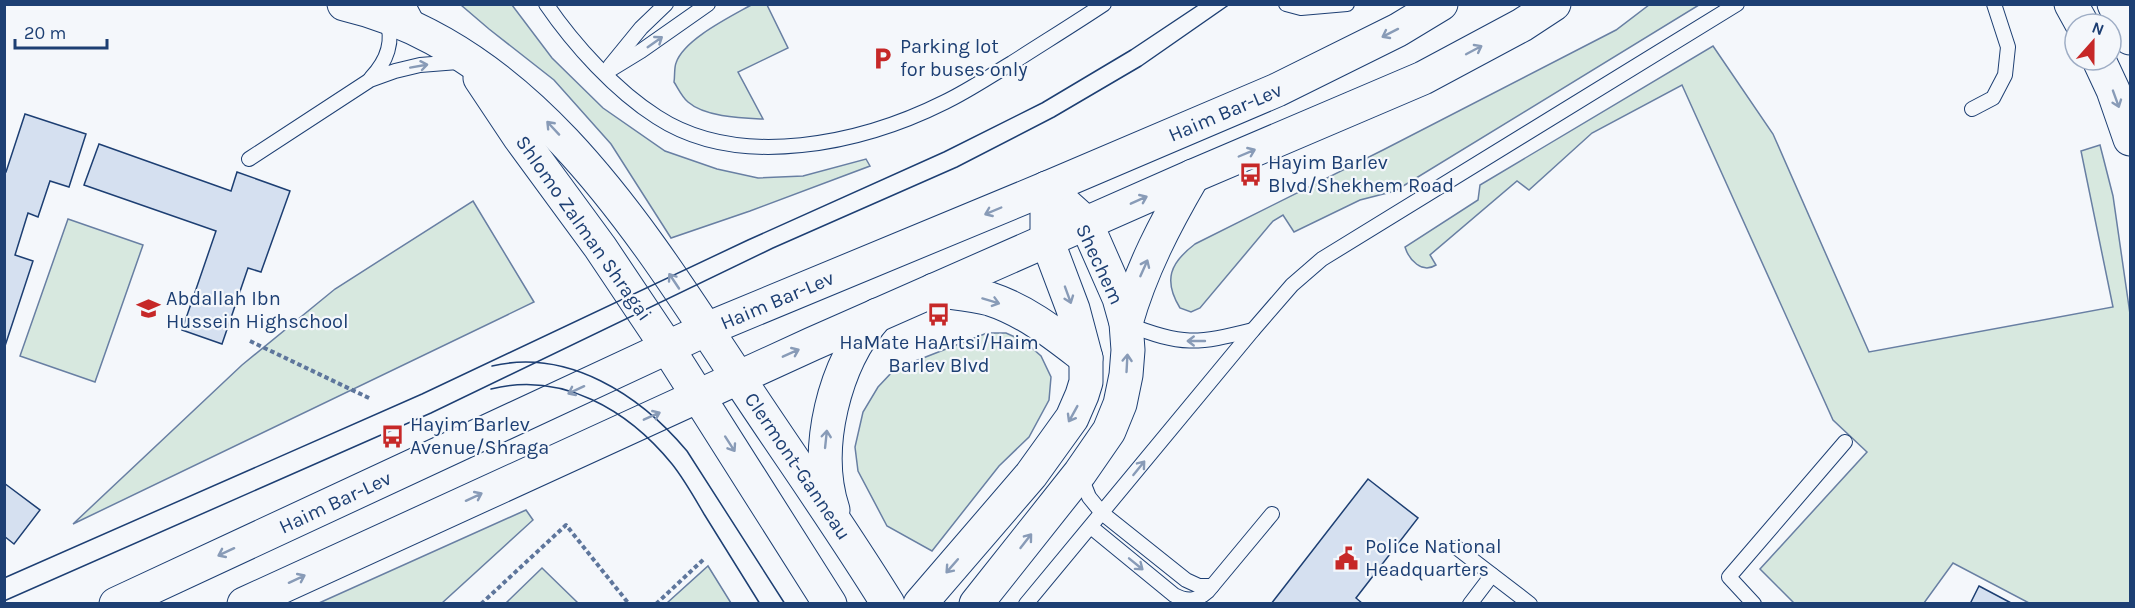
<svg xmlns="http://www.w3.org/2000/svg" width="2135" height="608" font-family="Karla,sans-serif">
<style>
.park{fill:#d7e8df;stroke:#687fa3;stroke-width:1.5}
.building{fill:#d5e0f0;stroke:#1d3f73;stroke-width:1.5}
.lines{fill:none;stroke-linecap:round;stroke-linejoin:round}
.service-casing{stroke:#1d3f73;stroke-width:16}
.tertiary-casing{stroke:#1d3f73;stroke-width:35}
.secondary-casing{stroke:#1d3f73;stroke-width:35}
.trunk-casing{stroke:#1d3f73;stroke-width:35}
.path{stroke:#5e769c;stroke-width:4;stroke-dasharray:4.5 3;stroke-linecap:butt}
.service{stroke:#f4f7fb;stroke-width:14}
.tertiary{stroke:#f4f7fb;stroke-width:33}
.secondary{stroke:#f4f7fb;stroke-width:33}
.trunk{stroke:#f4f7fb;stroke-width:33}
.tram{stroke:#1d3f73;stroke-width:1.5}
.oneway{stroke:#889bb7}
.labels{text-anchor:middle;stroke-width:4.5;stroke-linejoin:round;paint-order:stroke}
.poi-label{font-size:20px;fill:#1d3f73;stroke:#f4f7fb;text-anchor:start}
.street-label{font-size:20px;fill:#1d3f73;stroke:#f4f7fb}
</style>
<rect width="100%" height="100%" fill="#f4f7fb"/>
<g class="park">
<path d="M753 4 767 5 788 48 738 72 763 119C741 118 705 117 688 102 682 97 678 88 674 82 675 76 674 68 676 63 684 39 732 16 753 4Z"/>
<polygon points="461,5 512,5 552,58 603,108 665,151 717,169 758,178 803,176 866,159 870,166 750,211 671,238 611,144 554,80 489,29"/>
<path d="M1649 5H1699L1395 191 1360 200 1294 232 1283 215 1273 221 1200 308 1191 312 1180 308C1163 280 1170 263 1195 244L1383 150 1616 30Z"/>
<path d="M1713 46 1773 134 1869 352 2113 307 2081 151 2100 145 2113 196 2130 314V603H2029L1953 563 1924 603H1794L1760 569 1867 452 1833 420 1682 85 1592 133 1529 190 1517 181 1430 255 1436 265C1422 274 1409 260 1405 247L1478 200 1480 185Z"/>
<polygon points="473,201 534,302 73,524 242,365 335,289"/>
<polygon points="68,219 143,245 95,382 20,356"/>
<polygon points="987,333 1006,333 1024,341 1041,356 1051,377 1049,400 1029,437 999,466 932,551 887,526 858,471 855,447 863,412 878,387 895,369"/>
<polygon points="526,510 533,520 442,603 319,603"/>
<polygon points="708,566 731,603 667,603"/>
<polygon points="542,568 578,603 506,603"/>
</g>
<g class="building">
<polygon points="25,114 86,134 69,187 50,181 38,217 28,213 15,255 33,261 4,349 4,172 6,172"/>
<polygon points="99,144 231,191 237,172 290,191 261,272 248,268 222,344 182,330 216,231 84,185"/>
<polygon points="1368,479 1418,518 1356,598 1363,604 1271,604"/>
<polygon points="4,483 40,510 14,544 4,536"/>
<polygon points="1979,586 2013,604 1970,604"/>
</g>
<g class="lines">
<defs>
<g id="service">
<polyline points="408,4 419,25"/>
<path d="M546 4C574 45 616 91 657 117 740 171 863 143 945 102 968 91 990 76 1012 63 1043 43 1074 24 1104 4"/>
<polyline points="1286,4 1301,8 1347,4"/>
<polyline points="610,66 641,28 666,4"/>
<polyline points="605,73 641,51 708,4"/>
<path d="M371 78C386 62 395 41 386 19"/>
<polyline points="1972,109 1993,98 2005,75 2008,47 1994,4"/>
<polyline points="249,159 370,80 395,71 420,65 458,62"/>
<path d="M1127 324C1182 346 1197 344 1253 330"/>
<polyline points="1081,477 1089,497 1102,513 1186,580 1199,586 1212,586"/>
<path d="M1091 527 1174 595C1187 602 1197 601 1208 591L1272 514"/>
<polyline points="1457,548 1530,604"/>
<polyline points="1026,604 1253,330 1292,285 1322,259 1737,4"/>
<polyline points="1470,604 1492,575"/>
<polyline points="1754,604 1729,577 1845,442"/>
</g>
<g id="tertiary">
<path d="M344 4C528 47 640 229 737 376 787 452 840 526 888 604"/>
<polyline points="480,78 520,138 600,247 667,347 830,604"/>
<path d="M833 510C813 449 834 363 877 315"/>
<polyline points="920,604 1031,475 1072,418 1082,395 1086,382 1086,358 1073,309 1047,240 1047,188"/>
<polyline points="976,604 1080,473 1109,431 1120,404 1126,375 1128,350 1126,323 1119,298 1086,223 1047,188"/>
</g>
<polyline id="secondary" points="2114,4 2130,38"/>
<g id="trunk">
<polyline points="2071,4 2082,24"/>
<polyline points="2099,60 2113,90 2130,139"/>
<path d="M934 290C953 293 972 294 990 299 1027 311 1056 335 1086 358"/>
<path d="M1126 323C1141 270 1165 224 1193 176"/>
<polyline points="116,604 707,329 1047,188 1277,90 1398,30 1441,4"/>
<polyline points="244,604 812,344 1193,176 1423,78 1522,25 1554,4"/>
</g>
</defs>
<use href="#service" class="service-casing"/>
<use href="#tertiary" class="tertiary-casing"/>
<use href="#secondary" class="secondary-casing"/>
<use href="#trunk" class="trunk-casing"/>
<g class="path">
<polyline points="250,341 371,399"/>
<polyline points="481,604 566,525 629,604"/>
<polyline points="656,604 705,558"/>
</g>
<use href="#service" class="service"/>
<use href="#tertiary" class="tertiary"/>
<use href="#secondary" class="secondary"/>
<use href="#trunk" class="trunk"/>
<g class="tram">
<path d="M492 366C568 348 640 395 687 451L785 604"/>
<path d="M491 389C562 371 628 410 672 464 684 479 694 497 704 514 723 544 741 574 760 604"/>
<polyline points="4,578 422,394 748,240 944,152 1042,103 1131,50 1200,4"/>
<polyline points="4,601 431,413 773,248 957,167 1054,117 1141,66 1230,4"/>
</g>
</g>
<defs><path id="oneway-shaft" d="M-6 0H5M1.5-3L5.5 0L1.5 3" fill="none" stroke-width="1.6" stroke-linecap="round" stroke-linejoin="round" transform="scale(1.5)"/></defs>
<g class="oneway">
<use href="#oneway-shaft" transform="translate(1390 33) rotate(153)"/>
<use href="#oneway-shaft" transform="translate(655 42) rotate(-35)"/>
<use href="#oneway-shaft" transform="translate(1474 50) rotate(-28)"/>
<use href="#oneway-shaft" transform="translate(419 66) rotate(-10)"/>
<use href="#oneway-shaft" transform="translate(2116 99) rotate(70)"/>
<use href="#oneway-shaft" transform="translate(553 128) rotate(-133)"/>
<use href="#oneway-shaft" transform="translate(1247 153) rotate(-23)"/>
<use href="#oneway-shaft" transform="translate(1139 200) rotate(-24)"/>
<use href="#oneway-shaft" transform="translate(993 211) rotate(157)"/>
<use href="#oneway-shaft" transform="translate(1144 268) rotate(-66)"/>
<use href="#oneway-shaft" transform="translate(674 281) rotate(-124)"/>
<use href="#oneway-shaft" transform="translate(1068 295) rotate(70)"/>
<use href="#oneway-shaft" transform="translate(991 301) rotate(17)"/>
<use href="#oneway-shaft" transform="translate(1196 341) rotate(-180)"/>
<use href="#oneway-shaft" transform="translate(791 353) rotate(-24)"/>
<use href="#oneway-shaft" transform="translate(1127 363) rotate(-87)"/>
<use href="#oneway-shaft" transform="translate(576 390) rotate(155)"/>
<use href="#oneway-shaft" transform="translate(1073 414) rotate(119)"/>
<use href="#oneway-shaft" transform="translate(652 416) rotate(-24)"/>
<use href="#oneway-shaft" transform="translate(826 439) rotate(-84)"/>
<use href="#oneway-shaft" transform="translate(730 444) rotate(57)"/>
<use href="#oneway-shaft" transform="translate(1139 468) rotate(-51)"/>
<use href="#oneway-shaft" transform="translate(474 497) rotate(-25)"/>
<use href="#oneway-shaft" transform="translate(1026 541) rotate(-52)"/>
<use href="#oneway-shaft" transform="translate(226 552) rotate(155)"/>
<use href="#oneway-shaft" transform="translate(1136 564) rotate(39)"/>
<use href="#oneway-shaft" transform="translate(952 566) rotate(131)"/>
<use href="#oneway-shaft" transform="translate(297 579) rotate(-25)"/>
</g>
<defs>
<symbol id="parking-bare" viewBox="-9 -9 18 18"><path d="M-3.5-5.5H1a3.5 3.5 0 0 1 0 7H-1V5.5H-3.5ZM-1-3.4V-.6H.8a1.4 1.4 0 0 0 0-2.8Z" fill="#c62828" stroke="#f4f7fb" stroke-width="2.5" paint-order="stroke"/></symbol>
<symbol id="bus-bare" viewBox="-9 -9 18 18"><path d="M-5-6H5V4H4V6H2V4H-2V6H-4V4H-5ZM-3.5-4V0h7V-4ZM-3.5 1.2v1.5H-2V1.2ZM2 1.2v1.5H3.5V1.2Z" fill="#c62828" stroke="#f4f7fb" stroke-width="2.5" paint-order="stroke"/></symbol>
<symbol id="school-bare" viewBox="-9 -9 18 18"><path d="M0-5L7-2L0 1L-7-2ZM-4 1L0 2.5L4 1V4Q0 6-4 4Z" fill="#c62828" stroke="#f4f7fb" stroke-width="2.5" paint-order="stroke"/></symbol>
<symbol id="civic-bare" viewBox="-9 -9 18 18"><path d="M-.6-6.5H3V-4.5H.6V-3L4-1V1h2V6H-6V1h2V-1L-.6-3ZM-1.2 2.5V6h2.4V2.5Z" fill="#c62828" stroke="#f4f7fb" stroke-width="2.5" paint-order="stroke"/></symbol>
</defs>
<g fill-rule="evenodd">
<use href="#parking-bare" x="866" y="42" width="33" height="33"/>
<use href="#bus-bare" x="1234" y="158" width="33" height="33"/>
<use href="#school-bare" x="132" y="292" width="33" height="33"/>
<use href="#bus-bare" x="922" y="298" width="33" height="33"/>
<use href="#bus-bare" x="376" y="420" width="33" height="33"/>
<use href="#civic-bare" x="1330" y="542" width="33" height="33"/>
</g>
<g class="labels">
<g class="poi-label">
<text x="900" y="53">Parking lot<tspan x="900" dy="23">for buses only</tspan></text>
<text x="1268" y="169">Hayim Barlev<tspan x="1268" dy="23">Blvd/Shekhem Road</tspan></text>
<text x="166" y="305">Abdallah Ibn<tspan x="166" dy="23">Hussein Highschool</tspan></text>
<text x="939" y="349" text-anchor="middle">HaMate HaArtsi/Haim<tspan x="939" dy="23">Barlev Blvd</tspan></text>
<text x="410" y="431">Hayim Barlev<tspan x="410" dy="23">Avenue/Shraga</tspan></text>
<text x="1365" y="553">Police National<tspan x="1365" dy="23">Headquarters</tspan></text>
</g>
<g class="street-label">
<text transform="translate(1225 112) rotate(-23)" y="7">Haim Bar-Lev</text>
<text transform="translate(584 228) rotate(55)" y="7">Shlomo Zalman Shragai</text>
<text transform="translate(1100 264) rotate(65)" y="7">Shechem</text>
<text transform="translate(777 300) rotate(-23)" y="7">Haim Bar-Lev</text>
<text transform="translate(798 466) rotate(56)" y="7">Clermont-Ganneau</text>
<text transform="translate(335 502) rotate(-25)" y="7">Haim Bar-Lev</text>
</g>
</g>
<rect width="2135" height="608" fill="none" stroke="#1d3f73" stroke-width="12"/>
<g transform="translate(2093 42) rotate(21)"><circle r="28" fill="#f4f7fb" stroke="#9eadc5" stroke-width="1.5"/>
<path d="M0-4.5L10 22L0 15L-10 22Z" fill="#c62828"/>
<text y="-9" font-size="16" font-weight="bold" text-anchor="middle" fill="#1d3f73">N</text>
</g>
<path d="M15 39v9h92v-9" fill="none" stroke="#1d3f73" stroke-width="3"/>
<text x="24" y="39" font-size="18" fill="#1d3f73" stroke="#f4f7fb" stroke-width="4.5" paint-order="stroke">20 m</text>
</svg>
